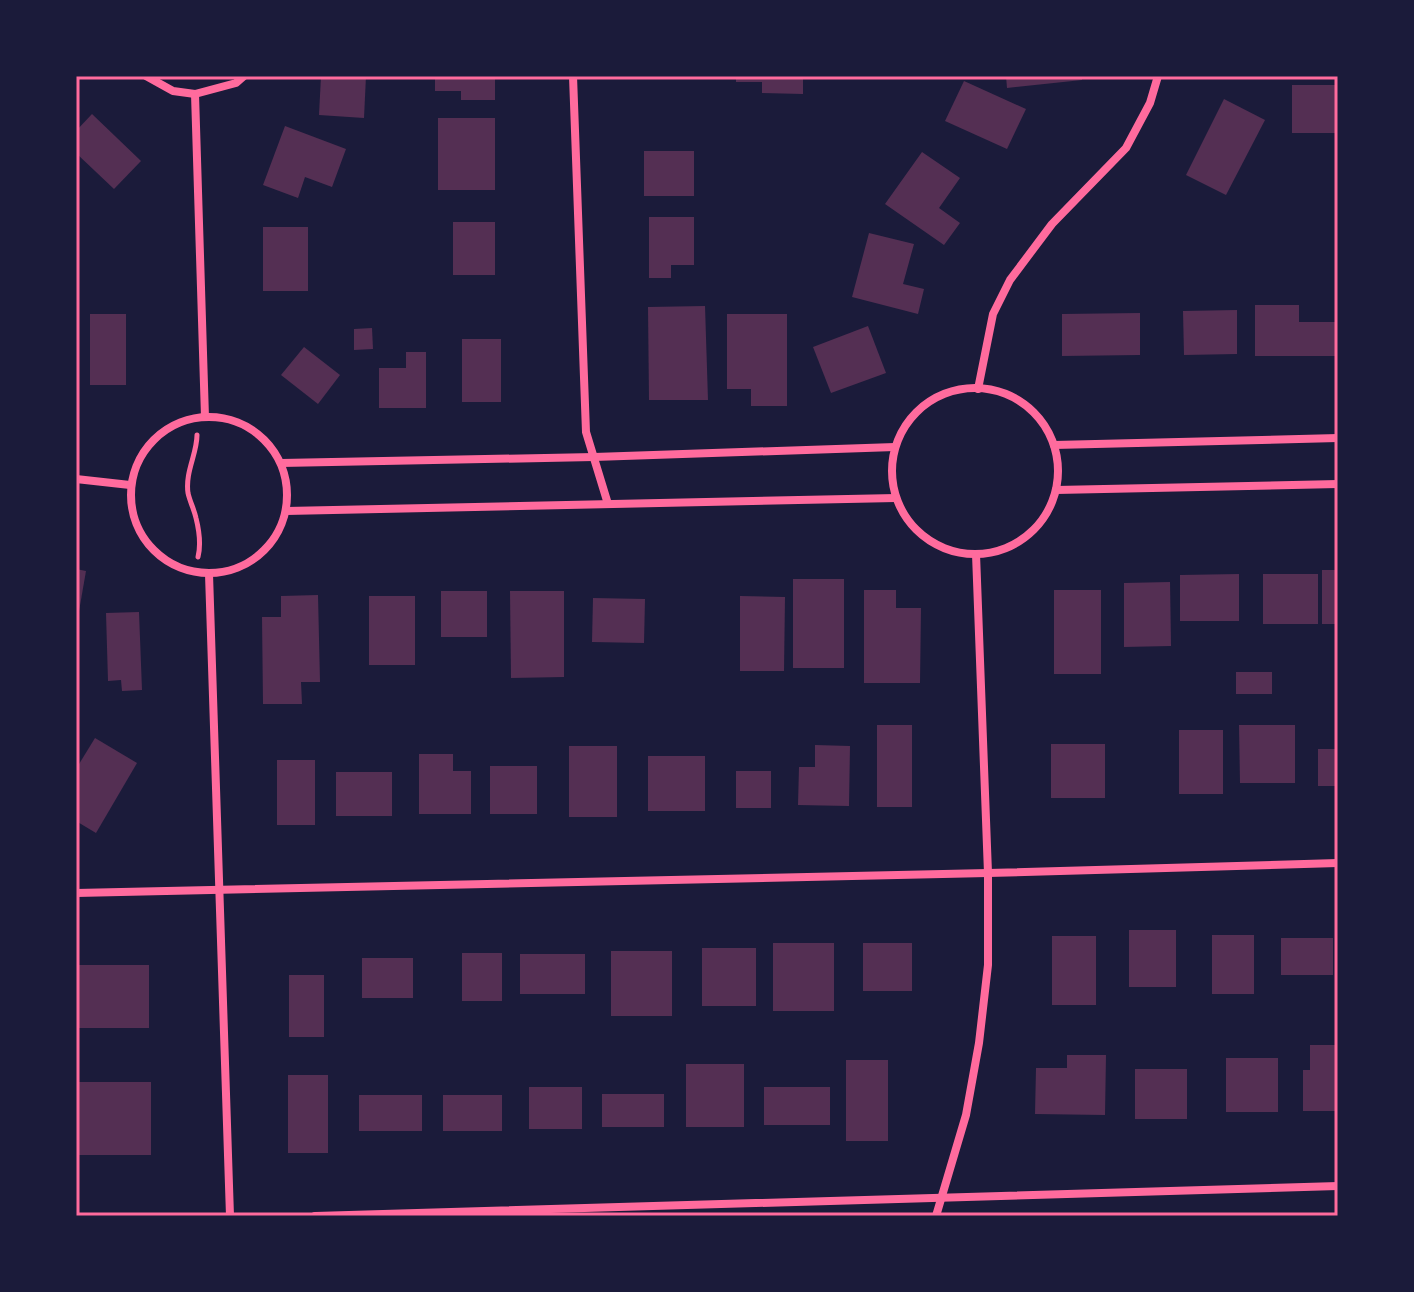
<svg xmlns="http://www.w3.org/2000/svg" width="1414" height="1292" font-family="'Noto Sans',sans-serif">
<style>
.building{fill:#542f53}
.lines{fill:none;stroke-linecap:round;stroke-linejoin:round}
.path{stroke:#ff6b9d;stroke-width:5}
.minor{stroke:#ff6b9d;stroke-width:8}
.neatline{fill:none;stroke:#ff6b9d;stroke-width:3}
</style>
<rect width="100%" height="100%" fill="#1b1b3a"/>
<g class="building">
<polygon points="321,76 366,76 364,118 319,115"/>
<polygon points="435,76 495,76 495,100 461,100 461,91 435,91"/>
<polygon points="736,76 803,76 803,94 762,93 762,82 736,82"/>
<polygon points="1006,76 1082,76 1082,80 1007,88"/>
<polygon points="964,81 1026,109 1007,149 945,121"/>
<rect x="1292" y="85" width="46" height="48"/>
<polygon points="1224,99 1265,120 1226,195 1186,175"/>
<polygon points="92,114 141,161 114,189 76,153 76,131"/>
<rect x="438" y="118" width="57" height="72"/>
<polygon points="285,126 346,149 332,187 305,177 298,198 263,185"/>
<rect x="644" y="151" width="50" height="45"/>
<polygon points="922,152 960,178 939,208 960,223 944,245 885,204"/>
<polygon points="649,217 694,217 694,265 671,265 671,278 649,278"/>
<rect x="453" y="222" width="42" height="53"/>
<rect x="263" y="227" width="45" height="64"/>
<polygon points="869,233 914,244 903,284 924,289 918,314 852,297"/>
<polygon points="1255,305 1299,305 1299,322 1338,322 1338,356 1255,356"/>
<polygon points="705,306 708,400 649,400 648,307"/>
<polygon points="1237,310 1237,354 1184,355 1183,311"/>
<polygon points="1140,313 1140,355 1062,356 1062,314"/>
<rect x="90" y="314" width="36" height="71"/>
<polygon points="727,314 787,314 787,406 751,406 751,389 727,389"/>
<polygon points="868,326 886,373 831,393 813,347"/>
<polygon points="372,328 373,349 354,350 354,329"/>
<rect x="462" y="339" width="39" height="63"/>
<polygon points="304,347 340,375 318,404 281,375"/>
<polygon points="406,352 426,352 426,408 379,408 379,368 406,368"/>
<polygon points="76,569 86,571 78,617 76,617"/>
<rect x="1322" y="570" width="16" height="54"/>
<polygon points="1239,574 1239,621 1180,621 1180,575"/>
<rect x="1263" y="574" width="55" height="50"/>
<rect x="793" y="579" width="51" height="89"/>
<polygon points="1170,582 1171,646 1124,647 1124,583"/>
<polygon points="864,590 896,590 896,608 921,608 920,683 864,683"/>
<rect x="1054" y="590" width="47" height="84"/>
<rect x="441" y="591" width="46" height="46"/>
<polygon points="510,591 564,591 564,677 511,678"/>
<polygon points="318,595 320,682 301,682 302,704 263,704 262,617 281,617 281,596"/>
<rect x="369" y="596" width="46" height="69"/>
<polygon points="740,596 785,597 784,671 740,671"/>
<polygon points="593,598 645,599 644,643 592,642"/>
<polygon points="139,612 142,690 122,691 121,680 108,681 106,613"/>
<rect x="1236" y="672" width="36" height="22"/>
<rect x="877" y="725" width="35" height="82"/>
<polygon points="1239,725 1295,725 1295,783 1240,783"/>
<rect x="1179" y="730" width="44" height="64"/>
<polygon points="95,738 137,763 96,833 76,821 76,769"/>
<rect x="1051" y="744" width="54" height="54"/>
<polygon points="815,745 850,746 849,806 798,805 799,767 815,767"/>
<rect x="569" y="746" width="48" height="71"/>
<rect x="1318" y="749" width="20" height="37"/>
<polygon points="419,754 453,754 453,771 471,771 471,814 419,814"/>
<rect x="648" y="756" width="57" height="55"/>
<rect x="277" y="760" width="38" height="65"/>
<rect x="490" y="766" width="47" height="48"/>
<rect x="736" y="771" width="35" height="37"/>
<rect x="336" y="772" width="56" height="44"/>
<rect x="1129" y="930" width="47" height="57"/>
<rect x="1212" y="935" width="42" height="59"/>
<rect x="1052" y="936" width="44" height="69"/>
<rect x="1281" y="938" width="52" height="37"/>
<rect x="773" y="943" width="61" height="68"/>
<rect x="863" y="943" width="49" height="48"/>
<rect x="702" y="948" width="54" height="58"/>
<rect x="611" y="951" width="61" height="65"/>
<rect x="462" y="953" width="40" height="48"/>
<rect x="520" y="954" width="65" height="40"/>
<rect x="362" y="958" width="51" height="40"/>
<rect x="76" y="965" width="73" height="63"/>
<rect x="289" y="975" width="35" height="62"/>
<polygon points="1310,1045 1338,1045 1338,1111 1303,1111 1303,1070 1310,1070"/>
<polygon points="1067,1055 1106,1055 1105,1115 1035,1114 1036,1068 1067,1068"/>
<rect x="1226" y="1058" width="52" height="54"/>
<rect x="846" y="1060" width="42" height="81"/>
<rect x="686" y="1064" width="58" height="63"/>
<rect x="1135" y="1069" width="52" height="50"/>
<rect x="288" y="1075" width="40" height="78"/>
<rect x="76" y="1082" width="75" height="73"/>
<rect x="529" y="1087" width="53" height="42"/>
<rect x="764" y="1087" width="66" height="38"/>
<rect x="602" y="1094" width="62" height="33"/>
<rect x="359" y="1095" width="63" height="36"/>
<rect x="443" y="1095" width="59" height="36"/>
</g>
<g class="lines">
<path class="path" d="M197 435C197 454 185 472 188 493 190 502 194 509 196 518 199 530 201 545 198 557"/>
<g class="minor">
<polyline points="146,76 173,91 195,94 236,83 244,76"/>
<polyline points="573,76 586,432 608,504"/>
<polyline points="195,94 205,417"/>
<circle cx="975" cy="471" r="83"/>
<polyline points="978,389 993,314 1010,280 1052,224 1126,148 1150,103 1158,76"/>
<circle cx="209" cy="495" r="78"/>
<polyline points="1054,445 1338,438"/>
<polyline points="281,463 594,457 895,447"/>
<polyline points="76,479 130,485"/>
<polyline points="1056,490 1338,484"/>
<polyline points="286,511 896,498"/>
<polyline points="209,574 230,1216"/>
<polyline points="76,893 988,873 1338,863"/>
<polyline points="315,1216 1338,1186"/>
<polyline points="936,1216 966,1115 979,1043 988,965 988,873 976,554"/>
</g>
</g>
<rect width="1414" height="1292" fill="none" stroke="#1b1b3a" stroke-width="156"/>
<rect x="78" y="78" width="1258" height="1136" class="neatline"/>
</svg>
